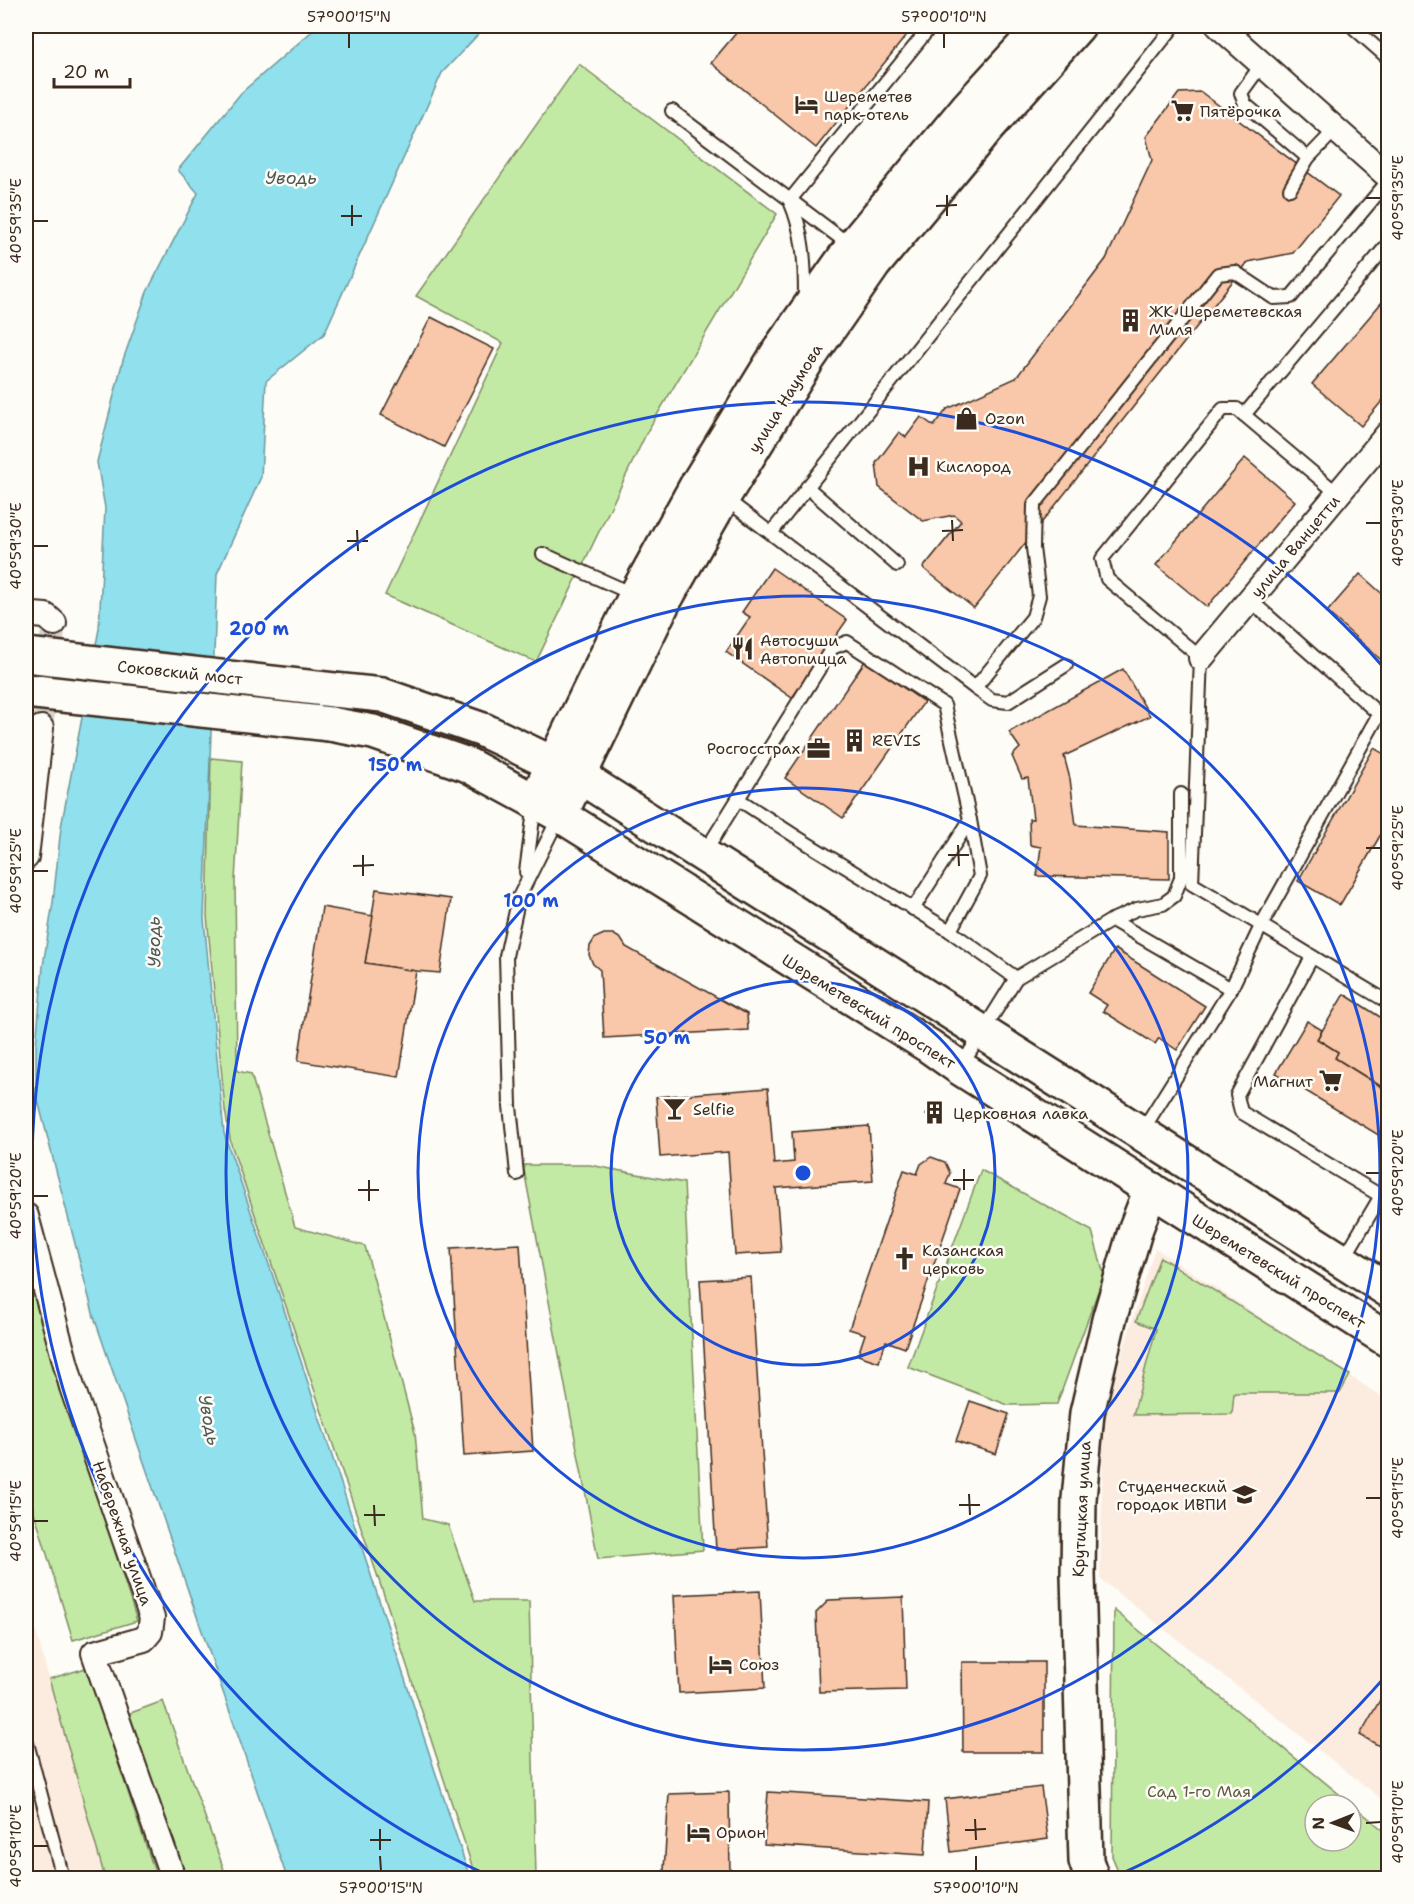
<svg xmlns="http://www.w3.org/2000/svg" width="1414" height="1904" font-family="'Shantell Sans',sans-serif">
<style>
.built{fill:#fcece0}
.green{fill:#c3eaa5;stroke:#7f8a62;stroke-width:1.5;fill-rule:evenodd}
.water{fill:#90e0ed;stroke:#6e979a;stroke-width:1.5}
.building{fill:#f9c7a9;stroke:#3b2a1e;stroke-width:1.5}
.lines{fill:none;stroke-linecap:round;stroke-linejoin:round}
.street-tunnel{stroke:#d6d2cc;stroke-width:24;stroke-dasharray:24 12;stroke-linecap:butt}
.lane-casing{stroke:#3b2a1e;stroke-width:16}
.street-casing{stroke:#3b2a1e;stroke-width:28}
.secondary-casing{stroke:#3b2a1e;stroke-width:38}
.primary-casing{stroke:#3b2a1e;stroke-width:38}
.lane{stroke:#fdfcf7;stroke-width:12}
.street{stroke:#fdfcf7;stroke-width:24}
.secondary{stroke:#fdfcf7;stroke-width:33}
.primary{stroke:#fdfcf7;stroke-width:33}
.primary-bridge-casing{stroke:#3b2a1e;stroke-width:38;stroke-linecap:butt}
.primary-bridge{stroke:#fdfcf7;stroke-width:33}
.ticks{fill:none;stroke:#3b2a1e;stroke-width:2}
.ring{fill:none;stroke:#1d4ed8;stroke-width:3}
.labels{text-anchor:middle;stroke-width:5;stroke-linejoin:round;paint-order:stroke}
.poi-label{font-size:16px;fill:#3b2a1e;stroke:#fdfcf7;text-anchor:start}
.street-label{font-size:16px;fill:#3b2a1e;stroke:#fdfcf7}
.park-label{font-size:16px;fill:#5d5a40;stroke:#fdfcf7}
.water-label{font-size:18px;font-style:italic;fill:#505852;stroke:#fdfcf7}
.centre{fill:#1d4ed8;stroke:#fdfcf7;stroke-width:3}
.ring-label{font-size:18px;text-anchor:middle;font-weight:bold;fill:#1d4ed8;stroke:#fdfcf7;stroke-width:5;stroke-linejoin:round;paint-order:stroke}
.neatline{fill:none;stroke:#3b2a1e;stroke-width:2}
.ticks-label{font-size:15px;text-anchor:middle;fill:#3b2a1e}
</style>
<rect width="100%" height="100%" fill="#fdfcf7"/>
<filter id="ink" filterUnits="userSpaceOnUse"><feTurbulence type="fractalNoise" baseFrequency=".0167" numOctaves="2"/><feDisplacementMap in="SourceGraphic" scale="12" xChannelSelector="R" yChannelSelector="G"/><feConvolveMatrix kernelMatrix="1 2 1 2 8 2 1 2 1" color-interpolation-filters="sRGB"/></filter>
<g filter="url(#ink)">
<g class="built">
<polygon points="1155,1248 1388,1401 1388,1804 1100,1579 1104,1411"/>
<polygon points="26,1594 49,1679 105,1878 26,1878"/>
</g>
<g class="green">
<polygon points="579,64 777,214 648,430 536,662 385,595 503,343 416,296"/>
<polygon points="211,758 242,761 235,881 237,1071 251,1074 295,1227 365,1246 415,1433 423,1519 448,1525 475,1601 529,1601 536,1878 476,1878 386,1601 231,1144 225,1110 207,916"/>
<polygon points="523,1165 590,1165 684,1183 703,1550 598,1559"/>
<polygon points="981,1170 1092,1231 1104,1275 1057,1404 1008,1405 908,1367"/>
<polygon points="26,1252 62,1385 137,1621 73,1640 26,1485"/>
<polygon points="1160,1257 1350,1375 1340,1393 1234,1393 1232,1414 1133,1415 1156,1329 1136,1321"/>
<path d="M1114 1610 1388 1834V1878H1121L1112 1856ZM1315 1805H1351V1841H1315Z"/>
<polygon points="86,1668 157,1878 105,1878 49,1679"/>
<polygon points="163,1701 227,1878 187,1878 128,1714"/>
</g>
<polygon class="water" points="318,26 486,26 442,73 324,334 266,381 261,477 217,574 204,918 224,1133 277,1288 470,1878 287,1878 94,1317 36,1093 36,1046 43,966 53,902 61,827 99,629 105,508 97,462 123,360 147,292 198,193 178,170 241,93"/>
<g class="building">
<polygon points="742,26 914,26 816,148 711,63"/>
<polygon points="1201,92 1339,196 1293,253 1248,262 974,608 923,568 961,521 954,515 923,521 879,487 876,463 899,432 906,437 921,417 934,426 947,409 1016,378 1106,259 1152,160 1146,137 1179,93"/>
<polygon points="1388,295 1388,394 1361,426 1312,384"/>
<polygon points="431,317 494,349 444,447 381,415"/>
<polygon points="1245,458 1295,501 1207,607 1156,565"/>
<polygon points="772,568 847,620 792,698 726,652 750,617 742,612"/>
<polygon points="1360,574 1388,599 1388,666 1327,612"/>
<polygon points="865,661 924,702 843,818 785,778"/>
<polygon points="1123,669 1150,716 1064,756 1070,779 1076,825 1169,832 1169,879 1037,876 1041,847 1030,845 1029,819 1033,819 1028,778 1022,779 1012,756 1020,748 1009,732"/>
<polygon points="1374,748 1388,756 1388,822 1340,905 1298,881"/>
<polygon points="376,889 451,899 440,973 416,971 365,963"/>
<polygon points="322,907 373,916 365,963 416,971 399,1077 298,1061"/>
<polygon points="604,934 613,934 621,939 626,947 747,1014 748,1030 604,1038 600,970 593,964 589,955 590,946 595,938"/>
<polygon points="1115,949 1205,1006 1177,1050 1159,1038 1155,1044 1103,1011 1107,1005 1088,993"/>
<polygon points="1344,994 1388,1022 1388,1084 1385,1089 1335,1058 1338,1052 1317,1039"/>
<polygon points="1307,1021 1322,1030 1317,1039 1338,1052 1335,1058 1388,1091 1388,1133 1385,1139 1276,1073"/>
<polygon points="768,1088 774,1164 794,1162 792,1132 869,1126 873,1181 776,1188 781,1252 735,1255 728,1152 660,1157 656,1097"/>
<polygon points="932,1105 943,1111 938,1121 926,1115"/>
<polygon points="931,1157 945,1162 950,1173 946,1184 960,1189 905,1348 886,1341 879,1362 858,1355 865,1334 849,1329 904,1170 917,1174 921,1164"/>
<polygon points="520,1244 533,1451 464,1456 451,1248"/>
<polygon points="751,1277 768,1547 716,1550 700,1280"/>
<polygon points="970,1401 1009,1414 996,1454 956,1441"/>
<polygon points="760,1591 765,1688 679,1693 674,1595"/>
<polygon points="903,1597 906,1690 819,1692 816,1613 829,1600"/>
<polygon points="962,1662 1044,1662 1044,1752 963,1752"/>
<polygon points="1388,1686 1388,1751 1360,1735"/>
<polygon points="1041,1787 1048,1839 951,1852 945,1799"/>
<polygon points="729,1792 730,1878 666,1878 664,1870 669,1794"/>
<polygon points="768,1792 928,1802 925,1855 764,1845"/>
</g>
<g class="lines">
<polyline class="street-tunnel" points="41,728 54,623"/>
<defs>
<g id="lane">
<polyline points="1353,26 1354,28 1388,58"/>
<polyline points="1262,64 1241,93 1245,104 1308,158"/>
<polyline points="672,111 851,246"/>
<polyline points="1290,189 1308,158 1336,129"/>
<polyline points="790,200 931,26"/>
<path d="M790 201C804 233 805 264 805 298"/>
<polyline points="1244,415 1388,244"/>
<polyline points="807,487 897,565"/>
<path d="M1338 494 1237 409H1223L1102 559 1107 579 1201 658 1192 884C1258 922 1323 964 1388 1002"/>
<polyline points="723,497 975,688 1033,617 1039,596 1033,548 1034,505 1218,274 1235,272 1274,298 1291,297 1388,181"/>
<polyline points="771,533 1174,26"/>
<polyline points="543,554 635,595"/>
<polyline points="1250,600 1379,714 1388,719"/>
<polyline points="975,688 992,700 1008,702 1066,665"/>
<polyline points="738,799 795,836 950,931"/>
<polyline points="703,855 832,648 847,642 944,705 970,820 980,876 950,931 1016,978"/>
<polyline points="526,872 535,803"/>
<polyline points="913,909 970,820"/>
<polyline points="1112,920 1231,989 1262,924 1379,714"/>
<polyline points="1312,957 1237,1095 1241,1112 1381,1196"/>
<polyline points="960,1068 1016,978 1112,920 1137,909 1163,904 1174,896 1181,878 1181,794"/>
<polyline points="1142,1131 1231,989"/>
<polyline points="517,1174 510,1106 506,956 519,897 559,817"/>
<polyline points="1343,1260 1388,1184"/>
<polyline points="26,1739 63,1878"/>
</g>
<g id="street">
<polyline points="1219,26 1388,176"/>
<polyline points="33,615 46,616 54,623"/>
<polyline points="1201,658 1388,434"/>
<polyline points="26,857 41,728"/>
<polyline points="26,1216 72,1387 152,1618 150,1632 144,1639 94,1653 173,1878"/>
</g>
<g id="secondary">
<polyline points="535,802 636,595 698,483 784,343 852,247 967,108 1042,26"/>
<polyline points="560,815 662,605 723,497 808,359 874,264 987,128 1078,26"/>
<polyline points="1092,1878 1086,1861 1078,1575 1079,1499 1087,1413 1109,1320 1136,1228 1151,1189"/>
</g>
<g id="primary">
<polyline points="334,690 382,695 483,730 579,776 1388,1290"/>
<polyline points="330,724 373,732 468,765 560,815 929,1046 960,1068 1388,1340"/>
</g>
</defs>
<use href="#lane" class="lane-casing"/>
<use href="#street" class="street-casing"/>
<use href="#secondary" class="secondary-casing"/>
<use href="#primary" class="primary-casing"/>
<use href="#lane" class="lane"/>
<use href="#street" class="street"/>
<use href="#secondary" class="secondary"/>
<use href="#primary" class="primary"/>
<defs>
<g id="primary-bridge">
<polyline points="26,655 334,690"/>
<polyline points="26,691 330,724"/>
</g>
</defs>
<use href="#primary-bridge" class="primary-bridge-casing"/>
<use href="#primary-bridge" class="primary-bridge"/>
</g>
</g>
<path class="ticks" d="M349 33V48M944 33V48M947 195V216M1366 198H1381M352 205V226M936 206 957 205M341 216H362M33 221H48M952 520 953 541M1366 523H1381M357 530 358 551M942 531 963 530M347 541H368M33 546H48M958 845 959 866M1366 848H1381M363 855V876M948 855H969M353 866 374 865M33 871H48M964 1169V1190M1366 1173H1381M369 1180V1201M953 1180H974M358 1190H379M33 1196H48M969 1494 970 1515M1366 1498H1381M374 1505 375 1526M959 1505H980M364 1515H385M33 1521H48M975 1819 976 1840M1366 1823 1381 1822M380 1829V1850M965 1830 986 1829M370 1840H391M33 1846H48M380 1856 381 1871M976 1856V1871"/>
<g class="ring">
<circle cx="803" cy="1173" r="192"/>
<circle cx="803" cy="1173" r="385"/>
<circle cx="803" cy="1173" r="577"/>
<path d="M1384 1678A770 770 0 0 1 1116 1876M490 1876A770 770 0 1 1 1384 668"/>
</g>
<defs>
<symbol id="hotel-bare" viewBox="-9 -9 18 18"><path d="M-6-4.5h1.5V1H6V5H4.5V3h-9V5H-6ZM-4 0a1.8 1.8 0 1 1 3.6 0ZM.5 0V-2.5h3Q6-2.5 6 0Z" fill="#3b2a1e" stroke="#fdfcf7" stroke-width="2.5" paint-order="stroke"/></symbol>
<symbol id="supermarket-bare" viewBox="-9 -9 18 18"><path d="M-6-5.5h2.5l.6 2H6L4.5 2H-2.5L-4.4-4H-6ZM-1.5 3.2a1.3 1.3 0 1 0 .1 0ZM3 3.2a1.3 1.3 0 1 0 .1 0Z" fill="#3b2a1e" stroke="#fdfcf7" stroke-width="2.5" paint-order="stroke"/></symbol>
<symbol id="building-bare" viewBox="-9 -9 18 18"><path d="M-4-6H4V6H1V3H-1V6H-4ZM-2.5-4.3h1.7v1.8h-1.7ZM.8-4.3h1.7v1.8H.8ZM-2.5-1h1.7V.8h-1.7ZM.8-1h1.7V.8H.8Z" fill="#3b2a1e" stroke="#fdfcf7" stroke-width="2.5" paint-order="stroke"/></symbol>
<symbol id="shop-bare" viewBox="-9 -9 18 18"><path d="M-5-2.5h2.3a2.7 3.5 0 0 1 5.4 0H5L5.5 6h-11ZM-1.5-2.5h3a1.5 2.3 0 0 0-3 0Z" fill="#3b2a1e" stroke="#fdfcf7" stroke-width="2.5" paint-order="stroke"/></symbol>
<symbol id="hospital-bare" viewBox="-9 -9 18 18"><path d="M-5-5h3v3.5h4V-5h3V5h-3V1.5h-4V5h-3Z" fill="#3b2a1e" stroke="#fdfcf7" stroke-width="2.5" paint-order="stroke"/></symbol>
<symbol id="restaurant-bare" viewBox="-9 -9 18 18"><path d="M-5-6h1v4h1v-4h1v4h1v-4h1v5L-1.5 .5V6h-2V.5L-5-1ZM5-6V6H3V1.5H1.5Q1.5-4 5-6Z" fill="#3b2a1e" stroke="#fdfcf7" stroke-width="2.5" paint-order="stroke"/></symbol>
<symbol id="office-bare" viewBox="-9 -9 18 18"><path d="M-6-3h4V-5.5h4V-3h4V5H-6ZM-1-4.5V-3h2v-1.5ZM-6 0V1H6V0Z" fill="#3b2a1e" stroke="#fdfcf7" stroke-width="2.5" paint-order="stroke"/></symbol>
<symbol id="bar-bare" viewBox="-9 -9 18 18"><path d="M-6-5H6L.8 .8V4.5H3.5V6h-7V4.5H-.8V.8Z" fill="#3b2a1e" stroke="#fdfcf7" stroke-width="2.5" paint-order="stroke"/></symbol>
<symbol id="church-bare" viewBox="-9 -9 18 18"><path d="M-1.2-6h2.4v3.5h3.3v2.4h-3.3V6h-2.4V-.1h-3.3v-2.4h3.3Z" fill="#3b2a1e" stroke="#fdfcf7" stroke-width="2.5" paint-order="stroke"/></symbol>
<symbol id="university-bare" viewBox="-9 -9 18 18"><path d="M0-5L7-2L0 1L-7-2ZM-4 1L0 2.5L4 1V4Q0 6-4 4Z" fill="#3b2a1e" stroke="#fdfcf7" stroke-width="2.5" paint-order="stroke"/></symbol>
</defs>
<g fill-rule="evenodd">
<use href="#hotel-bare" x="790" y="88" width="33" height="33"/>
<use href="#supermarket-bare" x="1166" y="94" width="33" height="33"/>
<use href="#building-bare" x="1114" y="304" width="33" height="33"/>
<use href="#shop-bare" x="950" y="402" width="33" height="33"/>
<use href="#hospital-bare" x="902" y="450" width="33" height="33"/>
<use href="#restaurant-bare" x="726" y="632" width="33" height="33"/>
<use href="#building-bare" x="838" y="724" width="33" height="33"/>
<use href="#office-bare" x="802" y="732" width="33" height="33"/>
<use href="#supermarket-bare" x="1314" y="1064" width="33" height="33"/>
<use href="#bar-bare" x="658" y="1092" width="33" height="33"/>
<use href="#building-bare" x="918" y="1096" width="33" height="33"/>
<use href="#church-bare" x="888" y="1242" width="33" height="33"/>
<use href="#university-bare" x="1228" y="1478" width="33" height="33"/>
<use href="#hotel-bare" x="704" y="1648" width="33" height="33"/>
<use href="#hotel-bare" x="682" y="1816" width="33" height="33"/>
</g>
<g class="labels">
<g class="poi-label">
<text x="824" y="102">Шереметев<tspan x="824" dy="18">парк-отель</tspan></text>
<text x="1200" y="117">Пятёрочка</text>
<text x="1149" y="317">ЖК Шереметевская<tspan x="1149" dy="18">Миля</tspan></text>
<text x="985" y="424">Ozon</text>
<text x="936" y="472">Кислород</text>
<text x="760" y="646">Автосуши<tspan x="760" dy="18">Автопицца</tspan></text>
<text x="872" y="746">REVIS</text>
<text x="800" y="754" text-anchor="end">Росгосстрах</text>
<text x="1313" y="1087" text-anchor="end">Магнит</text>
<text x="693" y="1115">Selfie</text>
<text x="953" y="1119">Церковная лавка</text>
<text x="922" y="1256">Казанская<tspan x="922" dy="18">церковь</tspan></text>
<text x="1227" y="1492" text-anchor="end">Студенческий<tspan x="1227" dy="18">городок ИВПИ</tspan></text>
<text x="739" y="1670">Союз</text>
<text x="716" y="1838">Орион</text>
</g>
<g class="street-label">
<text transform="translate(785 398) rotate(-58)" y="6">улица Наумова</text>
<text transform="translate(1295 546) rotate(-50)" y="6">улица Ванцетти</text>
<text transform="translate(180 672) rotate(6)" y="6">Соковский мост</text>
<text transform="translate(869 1011) rotate(32)" y="6">Шереметевский проспект</text>
<text transform="translate(1279 1271) rotate(32)" y="6">Шереметевский проспект</text>
<text transform="translate(1081 1509) rotate(-87)" y="6">Крутицкая улица</text>
<text transform="translate(123 1533) rotate(71)" y="6">Набережная улица</text>
</g>
<g class="park-label">
<text x="1199" y="1797">Сад 1-го Мая</text>
</g>
<g class="water-label">
<text x="291" y="184">Уводь</text>
<text transform="translate(154 942) rotate(-91)" y="6">Уводь</text>
<text transform="translate(209 1420) rotate(79)" y="6">Уводь</text>
</g>
</g>
<circle cx="803" cy="1173" r="9" class="centre"/>
<g class="ring-label">
<text x="259" y="635">200 m</text>
<text x="395" y="771">150 m</text>
<text x="531" y="907">100 m</text>
<text x="667" y="1044">50 m</text>
</g>
<rect width="1414" height="1904" fill="none" stroke="#fdfcf7" stroke-width="66"/>
<g transform="translate(1333 1823) rotate(269)"><circle r="28" fill="#fdfcf7" stroke="#afa8a0" stroke-width="1.5"/>
<path d="M0-4.5L10 22L0 15L-10 22Z" fill="#3b2a1e"/>
<text y="-9" font-size="16" font-weight="bold" text-anchor="middle" fill="#3b2a1e">N</text>
</g>
<path d="M54 78v9h76v-9" fill="none" stroke="#3b2a1e" stroke-width="3"/>
<text x="63" y="78" font-size="18" fill="#3b2a1e" stroke="#fdfcf7" stroke-width="4.5" paint-order="stroke">20 m</text>
<rect x="33" y="33" width="1348" height="1838" class="neatline"/>
<g class="ticks-label">
<text x="349" y="22">57°00'15"N</text>
<text x="944" y="22">57°00'10"N</text>
<text transform="translate(1398 198) rotate(-90)" y="5">40°59'35"E</text>
<text transform="translate(16 221) rotate(-90)" y="5">40°59'35"E</text>
<text transform="translate(1398 523) rotate(-90)" y="5">40°59'30"E</text>
<text transform="translate(16 546) rotate(-90)" y="5">40°59'30"E</text>
<text transform="translate(1398 848) rotate(-90)" y="5">40°59'25"E</text>
<text transform="translate(16 871) rotate(-90)" y="5">40°59'25"E</text>
<text transform="translate(1398 1173) rotate(-90)" y="5">40°59'20"E</text>
<text transform="translate(16 1196) rotate(-90)" y="5">40°59'20"E</text>
<text transform="translate(1398 1498) rotate(-90)" y="5">40°59'15"E</text>
<text transform="translate(16 1521) rotate(-90)" y="5">40°59'15"E</text>
<text transform="translate(1398 1822) rotate(-90)" y="5">40°59'10"E</text>
<text transform="translate(16 1846) rotate(-90)" y="5">40°59'10"E</text>
<text x="381" y="1893">57°00'15"N</text>
<text x="976" y="1893">57°00'10"N</text>
</g>
</svg>
